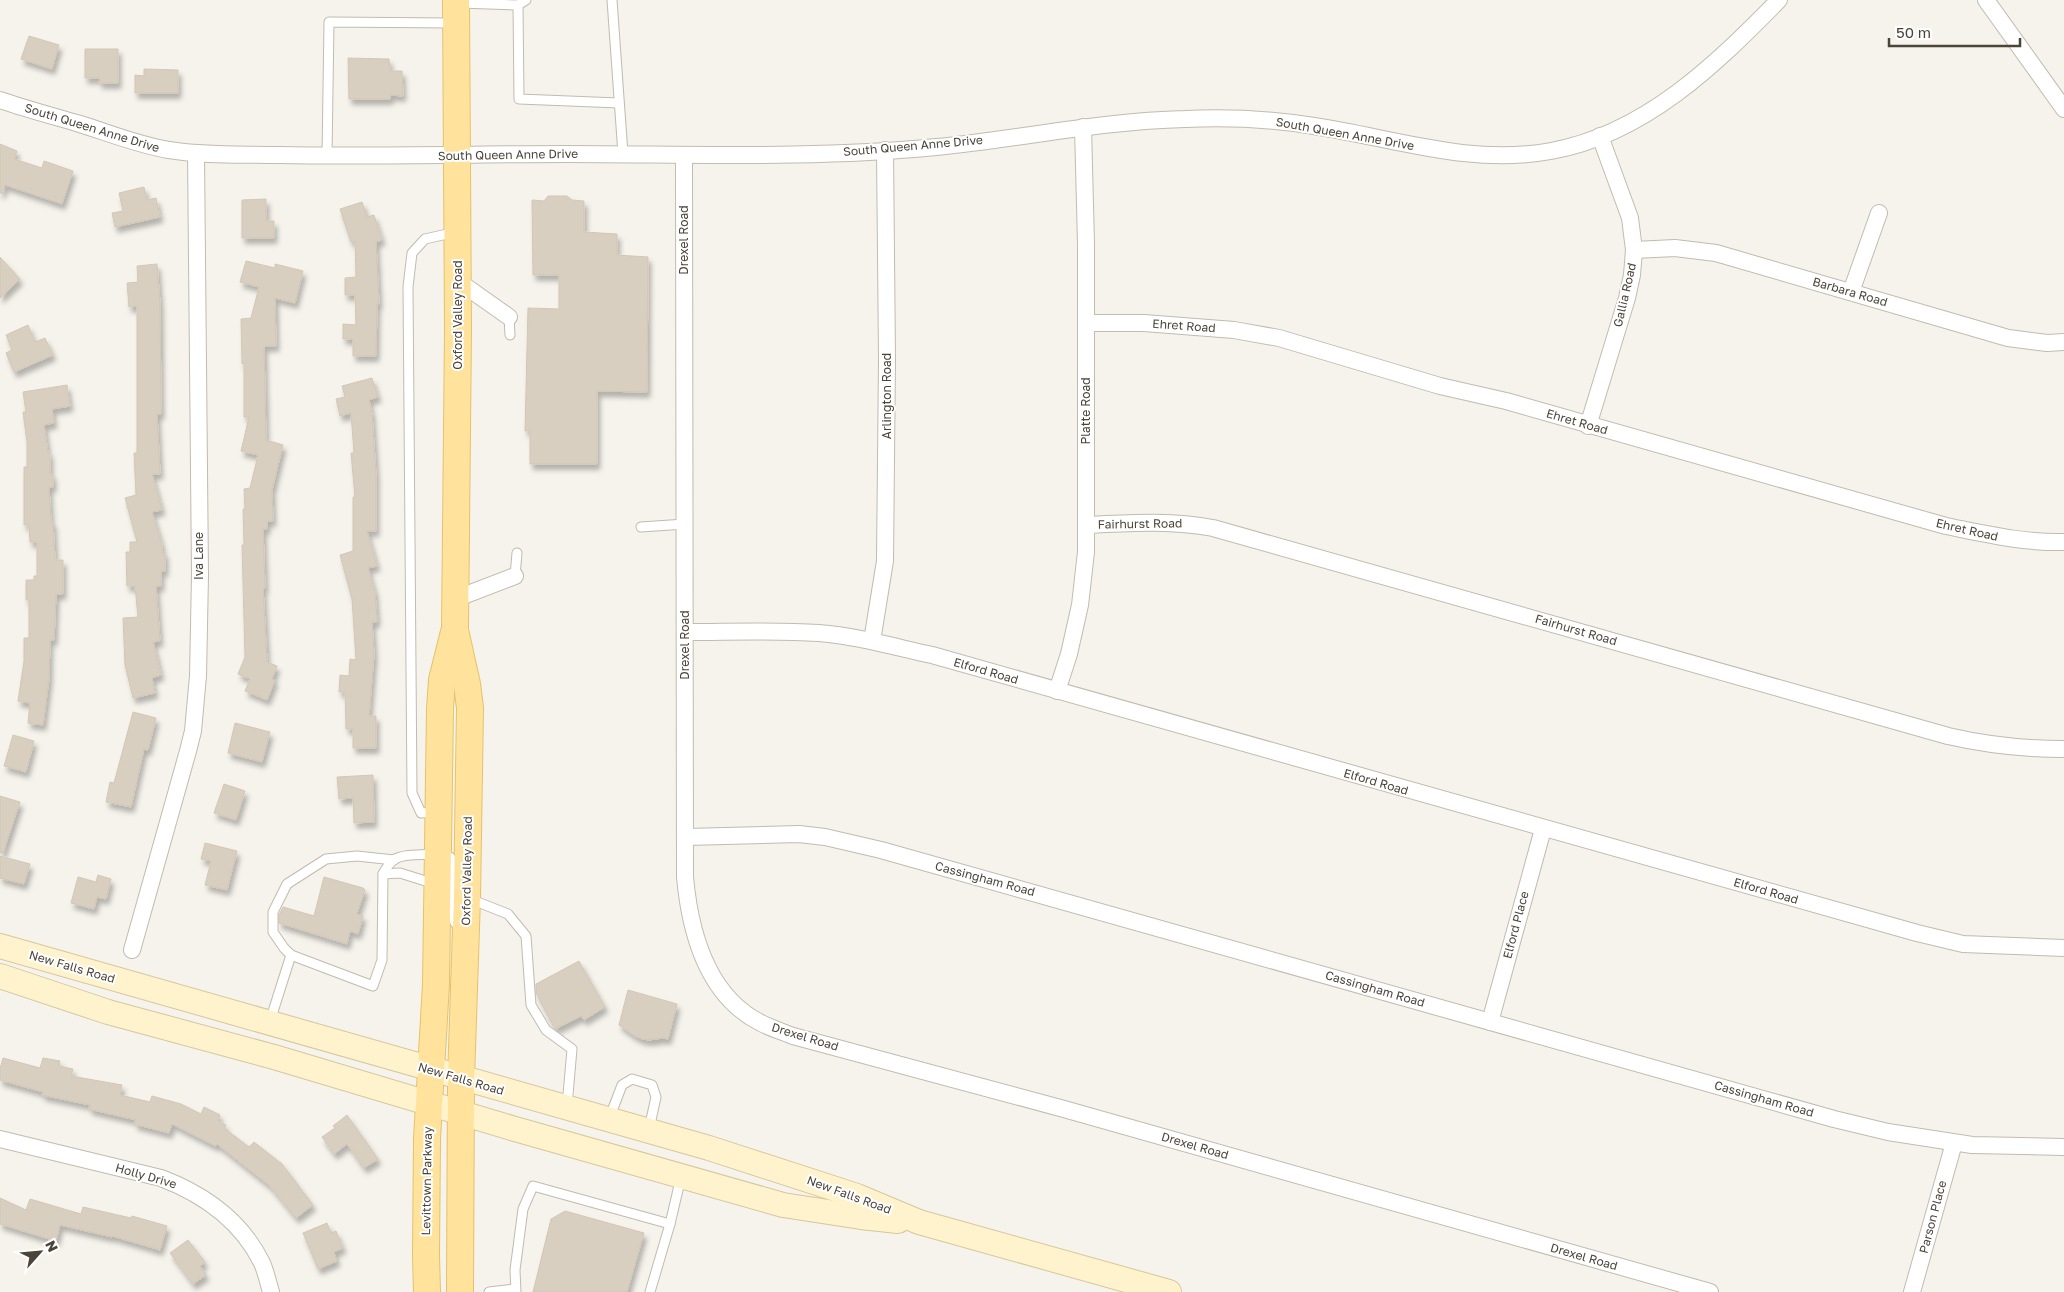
<svg xmlns="http://www.w3.org/2000/svg" width="2064" height="1292" font-family="'Golos Text',sans-serif">
<style>
.building{fill:#d8cfc1;stroke:#d3c7b4;filter:url(#shadow)}
.lines{fill:none;stroke-linecap:round;stroke-linejoin:round}
.lane-casing{stroke:#c2bbae;stroke-width:11}
.street-casing{stroke:#c2bbae;stroke-width:18}
.secondary-casing{stroke:#d6c79b;stroke-width:26}
.primary-casing{stroke:#e6c16a;stroke-width:28}
.lane{stroke:#fff;stroke-width:9}
.street{stroke:#fff;stroke-width:16}
.secondary{stroke:#fff3cd;stroke-width:24}
.primary{stroke:#ffe39c;stroke-width:26}
.labels{text-anchor:middle;stroke-width:4;stroke-linejoin:round;paint-order:stroke}
.street-label{font-size:12px;fill:#4b4439;stroke:#fff}
</style>
<defs>
<filter id="shadow"><feDropShadow dx="3" dy="5.5" stdDeviation="2.5" flood-color="#0004"/></filter>
</defs>
<rect width="100%" height="100%" fill="#f6f3ec"/>
<g class="building">
<polygon points="29,36 59,45 52,69 21,59"/>
<polygon points="85,49 118,49 118,83 99,83 100,78 85,78"/>
<polygon points="348,58 389,59 390,71 402,71 403,96 390,95 390,99 349,99"/>
<polygon points="144,69 178,70 178,93 135,93 135,75 144,76"/>
<polygon points="0,144 17,151 14,159 42,168 44,161 73,171 62,204 5,185 2,193 0,193"/>
<polygon points="144,187 147,200 156,198 160,217 115,227 112,213 123,211 119,193"/>
<polygon points="548,196 567,196 572,200 584,201 584,232 617,234 617,255 648,257 647,392 597,391 597,464 530,464 530,431 525,431 528,308 559,309 559,275 533,275 532,200 544,201"/>
<polygon points="266,199 266,221 274,221 274,238 242,238 242,200"/>
<polygon points="362,202 367,217 374,215 382,240 376,242 379,304 377,304 376,356 353,356 353,339 343,339 343,324 356,325 355,295 345,295 345,278 356,277 355,241 351,242 340,209"/>
<polygon points="0,257 20,279 0,298"/>
<polygon points="246,261 275,268 275,264 303,271 295,303 275,298 276,346 264,346 266,440 283,445 272,490 273,521 267,521 267,529 263,529 265,588 263,588 267,662 277,666 272,679 275,680 267,700 245,691 250,679 238,674 245,657 242,545 244,545 243,509 245,509 244,489 250,488 258,455 241,451 249,417 244,417 244,363 242,364 241,319 251,318 259,287 240,282"/>
<polygon points="157,264 160,303 161,414 157,414 160,474 152,474 162,510 152,512 162,545 162,553 165,552 165,571 161,571 161,586 156,586 160,641 153,642 161,675 152,678 155,693 133,698 125,665 123,618 138,617 135,586 127,586 126,552 130,552 130,542 137,542 125,498 136,495 134,453 137,453 137,306 129,307 127,283 138,282 137,266"/>
<polygon points="28,325 35,342 45,338 53,355 14,372 6,353 12,350 6,335"/>
<polygon points="372,378 378,397 369,400 372,414 376,475 376,531 367,531 377,566 368,568 375,593 377,622 372,622 374,654 369,716 376,716 376,748 353,748 353,729 346,729 345,692 339,692 340,675 349,676 350,659 356,660 352,599 340,555 353,551 353,497 355,497 351,453 354,453 351,413 340,416 336,399 345,397 342,386"/>
<polygon points="67,385 70,406 52,409 54,423 44,425 48,453 50,453 50,474 53,474 53,487 49,487 51,522 53,522 55,560 63,560 63,594 56,594 54,640 50,640 49,679 43,725 28,723 30,703 18,701 24,661 24,638 29,638 29,600 26,600 26,580 34,580 34,576 37,576 37,542 30,542 29,525 24,525 24,467 27,467 27,442 23,412 26,412 23,392"/>
<polygon points="133,712 156,718 148,750 144,749 131,807 106,802 110,782 114,783"/>
<polygon points="235,723 270,732 262,762 228,753"/>
<polygon points="13,735 34,741 26,772 4,766"/>
<polygon points="373,775 374,822 354,823 353,798 339,799 337,777"/>
<polygon points="224,784 245,791 236,820 214,813"/>
<polygon points="0,796 20,802 3,853 0,853"/>
<polygon points="205,843 237,851 227,890 205,885 211,861 201,859"/>
<polygon points="0,856 30,864 24,884 0,878"/>
<polygon points="98,875 111,879 106,899 97,897 94,909 71,903 78,877 96,882"/>
<polygon points="324,877 363,888 365,890 357,914 363,916 358,934 350,931 347,944 279,923 279,915 283,907 314,916"/>
<polygon points="579,961 605,1007 584,1020 581,1016 555,1029 536,993 536,984"/>
<polygon points="628,990 677,1004 668,1039 663,1038 649,1040 642,1039 635,1036 619,1025"/>
<polygon points="3,1058 40,1068 43,1058 60,1061 59,1066 73,1069 71,1076 122,1085 120,1095 150,1102 152,1096 181,1104 201,1114 204,1107 220,1115 218,1121 226,1125 224,1128 249,1147 254,1142 282,1164 313,1205 296,1218 270,1186 217,1144 216,1146 172,1124 169,1133 134,1124 136,1120 89,1109 90,1105 42,1095 43,1092 0,1080 0,1069"/>
<polygon points="347,1115 378,1159 364,1168 347,1144 334,1154 322,1137 335,1128 333,1126"/>
<polygon points="0,1198 26,1210 30,1199 81,1214 83,1207 131,1218 132,1216 167,1226 160,1250 112,1236 112,1237 60,1225 56,1241 0,1224"/>
<polygon points="565,1211 644,1233 627,1292 533,1292 551,1219"/>
<polygon points="327,1223 331,1233 336,1231 343,1248 334,1252 337,1261 318,1269 303,1233"/>
<polygon points="188,1240 205,1262 200,1266 206,1275 193,1284 170,1253"/>
</g>
<g class="lines">
<defs>
<g id="lane">
<polyline points="612,0 623,154"/>
<polyline points="459,3 518,5 526,0"/>
<polyline points="518,5 519,99 619,103"/>
<polyline points="327,156 329,22 453,23"/>
<polyline points="509,317 510,335"/>
<polyline points="641,527 685,524"/>
<polyline points="515,576 517,553"/>
<polyline points="438,812 421,813 412,793 408,287 412,253 425,239 456,232"/>
<polyline points="383,874 400,873 435,884"/>
<polyline points="470,899 508,914 526,936 531,1005 546,1030 572,1049 567,1106"/>
<polyline points="291,955 284,948 273,932 273,912 287,884 326,859 357,856 394,860"/>
<path d="M270 1021 291 955 373 986 382 960 383 874C386 868 389 863 395 859 405 853 439 854 450 857 459 871 449 904 455 923"/>
<polyline points="609,1119 622,1085 632,1079 652,1085 656,1097 649,1129"/>
<polyline points="489,1292 515,1289"/>
<polyline points="516,1292 515,1270 523,1209 533,1186 670,1224 681,1177"/>
<polyline points="650,1292 670,1224"/>
</g>
<g id="street">
<polyline points="1986,0 2064,109"/>
<path d="M0 100C26 109 53 116 80 124 109 133 138 145 169 150 205 156 243 154 279 155 375 157 471 154 566 154 689 154 814 159 936 147 1019 139 1101 121 1185 119 1228 117 1271 119 1314 126 1393 138 1470 166 1551 151 1645 134 1715 65 1779 0"/>
<path d="M684 155 685 877C690 932 707 996 761 1023 771 1028 783 1032 793 1036L1064 1109 1710 1292"/>
<polyline points="1634,250 1675,248 1716,253 2008,338 2047,343 2064,342"/>
<polyline points="458,281 509,317"/>
<polyline points="1851,292 1879,213"/>
<path d="M1086 323H1144L1234 330 1279 338 1440 386 1506 401 1946 526C1986 534 2023 543 2064 542"/>
<polyline points="1588,426 1627,298 1632,275 1634,250 1630,218 1600,136"/>
<path d="M1086 525C1129 523 1171 520 1213 528L1948 736C1987 745 2024 749 2064 749"/>
<polyline points="455,599 515,576"/>
<path d="M685 632C730 632 775 630 819 633 857 636 895 647 932 655L1917 933 1963 944 2064 948"/>
<polyline points="872,641 885,561 887,359 885,150"/>
<polyline points="1057,691 1069,654 1080,605 1086,552 1086,244 1083,127"/>
<polyline points="686,837 799,834 825,837 881,850 1834,1119 1888,1132 1972,1145 2064,1147"/>
<polyline points="132,950 188,751 193,731 198,676 200,575 196,153"/>
<polyline points="1490,1022 1543,829"/>
<path d="M0 1139 161 1178C203 1194 241 1220 262 1263 266 1272 268 1282 271 1292"/>
<polyline points="1912,1292 1954,1143"/>
</g>
<g id="secondary">
<polyline points="0,946 709,1148 857,1196 919,1222 1169,1292"/>
<polyline points="0,976 108,1012 274,1057 515,1129 783,1205 861,1217 898,1221"/>
</g>
<g id="primary">
<polyline points="456,0 458,329 455,630 467,684 470,708 467,898 461,1079 460,1292"/>
<polyline points="427,1292 426,1255 427,1139 436,984 440,709 442,680 454,632"/>
</g>
</defs>
<use href="#lane" class="lane-casing"/>
<use href="#street" class="street-casing"/>
<use href="#secondary" class="secondary-casing"/>
<use href="#primary" class="primary-casing"/>
<use href="#lane" class="lane"/>
<use href="#street" class="street"/>
<use href="#secondary" class="secondary"/>
<use href="#primary" class="primary"/>
</g>
<g class="labels">
<g class="street-label">
<text transform="translate(92 128) rotate(17)" y="4">South Queen Anne Drive</text>
<text transform="translate(1345 134) rotate(10)" y="4">South Queen Anne Drive</text>
<text transform="translate(913 146) rotate(-5)" y="4">South Queen Anne Drive</text>
<text transform="translate(508 155) rotate(-1)" y="4">South Queen Anne Drive</text>
<text transform="translate(684 240) rotate(-90)" y="4">Drexel Road</text>
<text transform="translate(1850 292) rotate(16)" y="4">Barbara Road</text>
<text transform="translate(1625 295) rotate(-77)" y="4">Gallia Road</text>
<text transform="translate(458 315) rotate(-90)" y="4">Oxford Valley Road</text>
<text transform="translate(1184 326) rotate(4)" y="4">Ehret Road</text>
<text transform="translate(887 396) rotate(-90)" y="4">Arlington Road</text>
<text transform="translate(1086 411) rotate(-90)" y="4">Platte Road</text>
<text transform="translate(1577 422) rotate(16)" y="4">Ehret Road</text>
<text transform="translate(1140 524) rotate(-1)" y="4">Fairhurst Road</text>
<text transform="translate(1967 530) rotate(13)" y="4">Ehret Road</text>
<text transform="translate(199 556) rotate(-90)" y="4">Iva Lane</text>
<text transform="translate(1576 630) rotate(16)" y="4">Fairhurst Road</text>
<text transform="translate(685 645) rotate(-90)" y="4">Drexel Road</text>
<text transform="translate(986 671) rotate(16)" y="4">Elford Road</text>
<text transform="translate(1376 782) rotate(16)" y="4">Elford Road</text>
<text transform="translate(467 871) rotate(-89)" y="4">Oxford Valley Road</text>
<text transform="translate(985 879) rotate(15)" y="4">Cassingham Road</text>
<text transform="translate(1766 891) rotate(16)" y="4">Elford Road</text>
<text transform="translate(1516 925) rotate(-75)" y="4">Elford Place</text>
<text transform="translate(72 967) rotate(16)" y="4">New Falls Road</text>
<text transform="translate(1375 989) rotate(16)" y="4">Cassingham Road</text>
<text transform="translate(805 1037) rotate(17)" y="4">Drexel Road</text>
<text transform="translate(461 1079) rotate(16)" y="4">New Falls Road</text>
<text transform="translate(1764 1099) rotate(16)" y="4">Cassingham Road</text>
<text transform="translate(1195 1146) rotate(16)" y="4">Drexel Road</text>
<text transform="translate(146 1176) rotate(16)" y="4">Holly Drive</text>
<text transform="translate(427 1181) rotate(-89)" y="4">Levittown Parkway</text>
<text transform="translate(849 1195) rotate(20)" y="4">New Falls Road</text>
<text transform="translate(1933 1217) rotate(-75)" y="4">Parson Place</text>
<text transform="translate(1584 1257) rotate(16)" y="4">Drexel Road</text>
</g>
</g>
<g transform="translate(40 1252) rotate(63)" stroke="#ffffff" stroke-width="4" paint-order="stroke">
<path d="M0-4L9 19L0 12L-9 19Z" fill="#4b4439"/>
<text y="-8" font-size="14" font-weight="bold" text-anchor="middle" fill="#4b4439">N</text>
</g>
<path d="M1889 38v8h131v-8" fill="none" stroke="#4b4439" stroke-width="2.5"/>
<text x="1896" y="38" font-size="15" fill="#4b4439" stroke="#ffffff" stroke-width="4" paint-order="stroke">50 m</text>
</svg>
